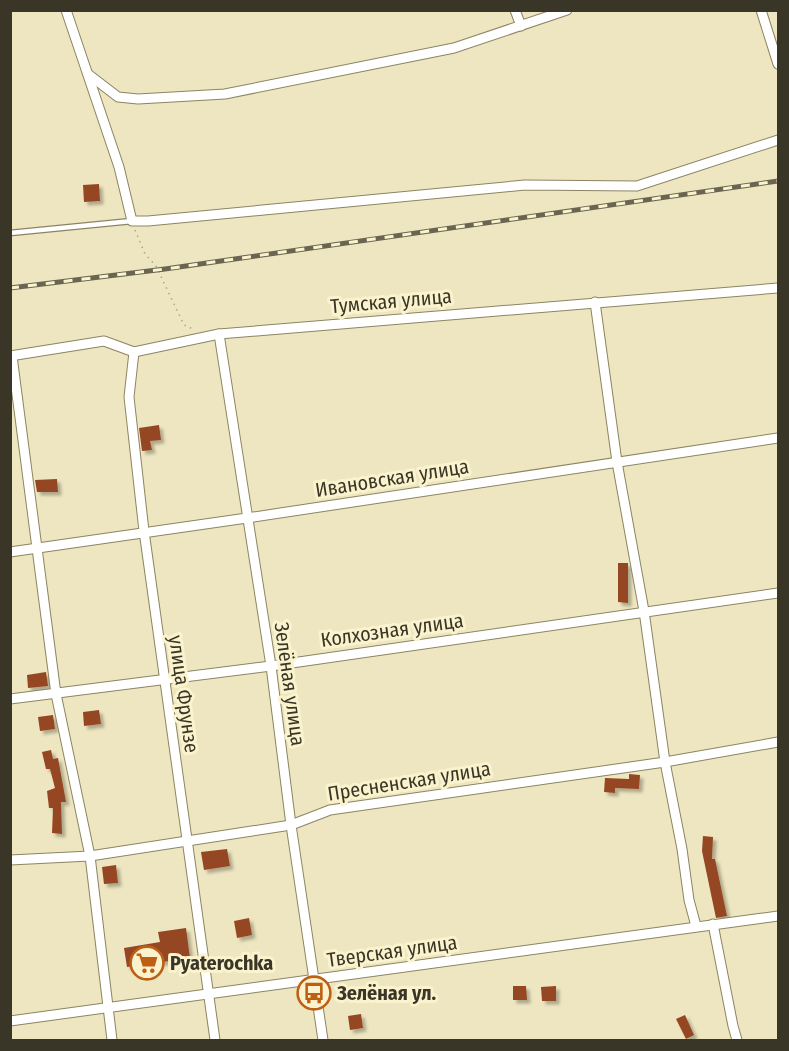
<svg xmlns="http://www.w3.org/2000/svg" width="789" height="1051" font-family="'Fira Sans Condensed',sans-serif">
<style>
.building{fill:#944621;filter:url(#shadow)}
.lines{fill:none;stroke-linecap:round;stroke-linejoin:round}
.service-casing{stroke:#8c8462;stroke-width:7}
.minor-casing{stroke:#8c8462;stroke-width:11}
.path{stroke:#ada789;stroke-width:1.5;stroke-dasharray:1.5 4.5;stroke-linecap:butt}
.service{stroke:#fff;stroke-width:4.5}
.minor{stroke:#fff;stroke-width:9}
.rail-casing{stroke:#696550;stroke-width:5}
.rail{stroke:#fbf3cd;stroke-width:3;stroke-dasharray:9;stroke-linecap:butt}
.labels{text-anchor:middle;stroke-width:6;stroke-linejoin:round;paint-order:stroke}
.street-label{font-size:20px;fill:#393627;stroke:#fbf3cd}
.poi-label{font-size:20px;font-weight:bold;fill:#393627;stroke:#fbf3cd;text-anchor:start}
</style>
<defs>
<filter id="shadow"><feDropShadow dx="3.5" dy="3.5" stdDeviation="1.5" flood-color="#0004"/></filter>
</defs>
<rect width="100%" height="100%" fill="#eee6c0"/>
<g class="building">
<polygon points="99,184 100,201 84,202 83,185"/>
<polygon points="159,425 161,440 150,441 152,450 142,451 139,428"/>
<polygon points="57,479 58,492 37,492 35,480"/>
<polygon points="618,563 628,563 628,603 618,602"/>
<polygon points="46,672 48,686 28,688 27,675"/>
<polygon points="99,710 101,724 84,726 83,712"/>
<polygon points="53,715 55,729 40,731 38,717"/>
<polygon points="51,750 53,759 58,758 66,802 61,802 62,834 52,833 53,808 49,808 47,791 55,788 50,769 46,769 42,752"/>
<polygon points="629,774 640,775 639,789 615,788 615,793 604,792 605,778 629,779"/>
<polygon points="703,836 713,837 712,859 715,859 727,916 716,918 702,851"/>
<polygon points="227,849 230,866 204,870 201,852"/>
<polygon points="116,865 118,883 104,884 102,867"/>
<polygon points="249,918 252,935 237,938 234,921"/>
<polygon points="186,928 190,958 127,967 124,948 160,942 158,932"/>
<polygon points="513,986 526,986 527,1000 513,1000"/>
<polygon points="556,986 556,1001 542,1001 541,987"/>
<polygon points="361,1014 363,1028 350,1030 348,1016"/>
<polygon points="685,1015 694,1035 686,1039 676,1019"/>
</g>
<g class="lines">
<defs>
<polyline id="service" points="10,233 132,221"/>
<g id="minor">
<polyline points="66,10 119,167 132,221 148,221 525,185 637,186 778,140"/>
<polyline points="515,10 521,26"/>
<polyline points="761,10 778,64"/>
<polyline points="88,74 118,97 138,99 225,94 454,48 567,10"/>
<polyline points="595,302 617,462 644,611 665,762 682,849 689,900 696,926"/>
<polyline points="219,334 271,666 291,825 323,1040"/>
<polyline points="134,352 129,397 144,531 215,1040"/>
<polyline points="10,356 104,341 134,352 219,334 778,288"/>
<polyline points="12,356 56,694 90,856 112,1040"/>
<polyline points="10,552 247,518 778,438"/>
<polyline points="10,699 271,666 778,593"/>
<polyline points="10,860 90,856 291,825 330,810 665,762 778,742"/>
<polyline points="713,924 733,1026 737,1040"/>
<polyline points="10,1021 778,916"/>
</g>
</defs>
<use href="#service" class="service-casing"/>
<use href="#minor" class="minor-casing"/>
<polyline class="path" points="135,230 145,254 156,266 184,325 193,329"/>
<use href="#service" class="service"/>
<use href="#minor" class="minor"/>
<defs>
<polyline id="rail" points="10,288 165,269 778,181"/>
</defs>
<use href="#rail" class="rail-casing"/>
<use href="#rail" class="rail"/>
</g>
<defs>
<symbol id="supermarket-ring" viewBox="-11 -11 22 22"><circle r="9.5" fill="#fbf3cd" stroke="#be6014" stroke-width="1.5"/><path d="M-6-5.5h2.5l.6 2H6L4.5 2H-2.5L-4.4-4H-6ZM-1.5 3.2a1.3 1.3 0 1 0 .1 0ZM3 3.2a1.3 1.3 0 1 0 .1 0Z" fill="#be6014"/></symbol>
<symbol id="bus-ring" viewBox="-11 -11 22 22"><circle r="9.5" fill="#fbf3cd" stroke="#be6014" stroke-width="1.5"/><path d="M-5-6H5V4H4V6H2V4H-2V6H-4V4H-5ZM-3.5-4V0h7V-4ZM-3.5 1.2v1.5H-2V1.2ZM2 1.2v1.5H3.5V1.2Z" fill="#be6014"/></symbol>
</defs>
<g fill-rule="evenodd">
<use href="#supermarket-ring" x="128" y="944" width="38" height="38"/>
<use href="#bus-ring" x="295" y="974" width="38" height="38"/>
</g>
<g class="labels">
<g class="street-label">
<text transform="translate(391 301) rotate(-5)" y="7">Тумская улица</text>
<text transform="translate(392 478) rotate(-9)" y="7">Ивановская улица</text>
<text transform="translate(392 630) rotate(-8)" y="7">Колхозная улица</text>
<text transform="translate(290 684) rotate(82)" y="7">Зелёная улица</text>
<text transform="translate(184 694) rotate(82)" y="7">улица Фрунзе</text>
<text transform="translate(409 781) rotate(-9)" y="7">Пресненская улица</text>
<text transform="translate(392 951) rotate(-8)" y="7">Тверская улица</text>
</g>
<g class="poi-label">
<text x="170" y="970">Pyaterochka</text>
<text x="337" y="1000">Зелёная ул.</text>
</g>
</g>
<rect width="789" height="1051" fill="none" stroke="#393627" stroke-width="24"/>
</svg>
